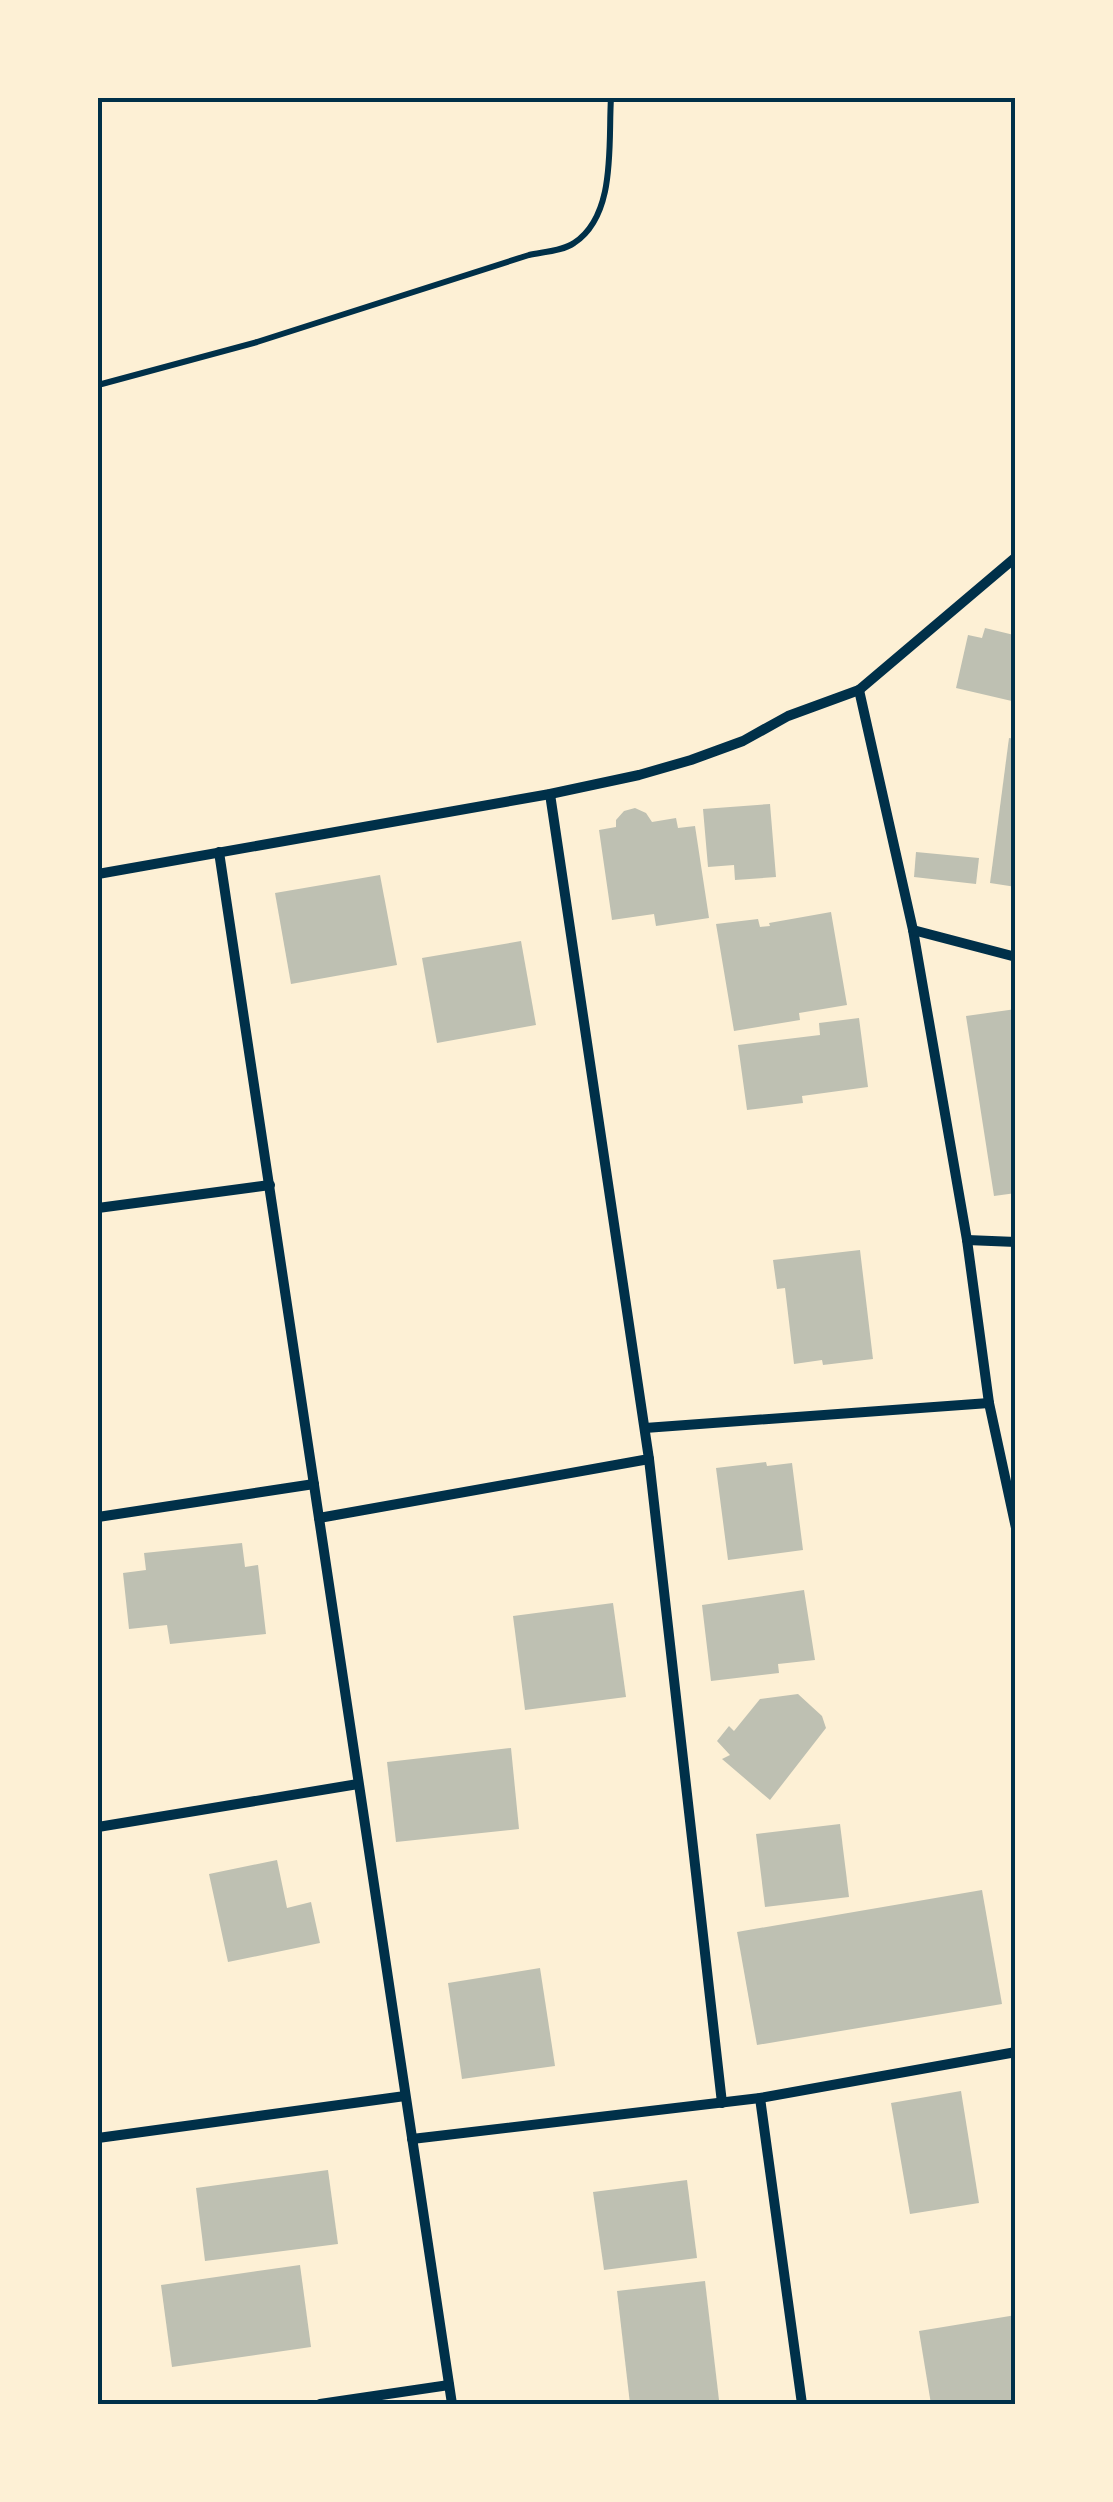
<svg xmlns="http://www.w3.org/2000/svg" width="1113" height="2502" font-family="Georgia,serif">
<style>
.building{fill:#bec0b2}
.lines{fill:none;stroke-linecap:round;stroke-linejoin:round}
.path{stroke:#003049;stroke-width:6}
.minor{stroke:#003049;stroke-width:10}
.neatline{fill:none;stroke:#003049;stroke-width:4}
</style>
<rect width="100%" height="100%" fill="#fdf0d5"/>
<g class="building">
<polygon points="985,628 1014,635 1016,702 956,688 968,635 982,638"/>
<polygon points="1009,738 1016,739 1016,887 990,883"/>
<polygon points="770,804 776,877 735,880 734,865 708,867 703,809"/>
<polygon points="635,808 646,813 652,822 676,818 678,828 695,826 709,918 656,926 654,914 612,920 599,830 616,827 616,820 624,811"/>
<polygon points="916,852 979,858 976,884 914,877"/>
<polygon points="380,875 397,965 291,984 275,893"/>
<polygon points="831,912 847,1005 799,1013 800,1020 734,1031 716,924 758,919 760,927 770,926 769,923"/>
<polygon points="521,941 536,1025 437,1043 422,958"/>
<polygon points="1016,1009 1016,1193 994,1196 966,1016"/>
<polygon points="859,1018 868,1087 802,1096 803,1103 747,1110 738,1045 820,1035 819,1023"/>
<polygon points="860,1250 873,1359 823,1365 822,1360 794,1364 785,1288 777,1289 773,1260"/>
<polygon points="766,1462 767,1466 792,1463 803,1550 728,1560 716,1468"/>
<polygon points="242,1543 245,1567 258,1565 266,1634 170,1644 167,1625 129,1629 123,1573 146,1570 144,1553"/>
<polygon points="804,1590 815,1660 778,1664 779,1673 711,1681 702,1605"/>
<polygon points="613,1603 626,1697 525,1710 513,1616"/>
<polygon points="798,1694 822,1716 826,1728 770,1800 722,1759 730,1755 717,1741 729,1726 734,1731 760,1699"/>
<polygon points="511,1748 519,1829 396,1842 387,1762"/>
<polygon points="840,1824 849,1897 765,1907 756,1834"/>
<polygon points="277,1860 287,1908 311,1902 320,1943 228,1962 209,1874"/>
<polygon points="982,1890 1002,2004 757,2045 737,1932"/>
<polygon points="540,1968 555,2066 462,2079 448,1983"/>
<polygon points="961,2091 979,2203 910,2214 891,2103"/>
<polygon points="328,2170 338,2244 205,2261 196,2188"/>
<polygon points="687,2180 697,2258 604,2270 593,2192"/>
<polygon points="300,2265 311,2347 172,2367 161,2285"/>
<polygon points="705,2281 719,2400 630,2404 617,2291"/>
<polygon points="1016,2315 1016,2404 931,2404 919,2331"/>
</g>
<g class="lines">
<path class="path" d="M98 385 257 342 529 255C542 252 563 251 574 243 617 215 608 142 611 98"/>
<g class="minor">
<polyline points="859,690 913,930 967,1240 989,1403 1016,1528"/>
<polyline points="219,852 452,2404"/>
<polyline points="98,874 550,794 639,775 691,760 743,741 788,716 859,690 1016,557"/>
<polyline points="913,930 1016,957"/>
<polyline points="98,1208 270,1185"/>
<polyline points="967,1240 1016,1242"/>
<polyline points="645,1428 989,1403"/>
<polyline points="649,1459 722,2103"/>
<polyline points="98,1517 314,1484"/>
<polyline points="319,1518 649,1459 550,794"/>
<polyline points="98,1827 358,1784"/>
<polyline points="760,2098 802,2404"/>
<polyline points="98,2138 405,2096"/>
<polyline points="412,2139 760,2098 1016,2052"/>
<polyline points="320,2404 449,2385"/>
</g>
</g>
<rect width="1113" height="2502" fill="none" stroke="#fdf0d5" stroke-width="200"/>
<rect x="100" y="100" width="913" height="2302" class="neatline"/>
</svg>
